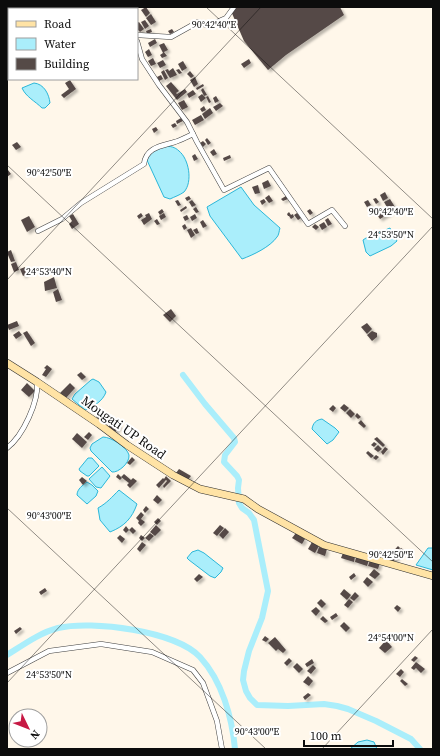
<svg xmlns="http://www.w3.org/2000/svg" width="440" height="756" font-family="'Source Serif 4',serif">
<style>
.water{fill:#aaeefb;stroke:#2bb7d9}
.lines{fill:none;stroke-linecap:round;stroke-linejoin:round}
.canal{stroke:#aaeefb;stroke-width:6}
.building{fill:#554a47;filter:url(#shadow)}
.street-casing{stroke:#3f3f3f;stroke-width:5.5}
.secondary-casing{stroke:#2e2e2e;stroke-width:8}
.street{stroke:#fff;stroke-width:4.5}
.secondary{stroke:#ffe3a5;stroke-width:7}
.ticks{fill:none;stroke:#0c0c0c;stroke-width:1;stroke-opacity:0.45}
.labels{text-anchor:middle;stroke-width:4;stroke-linejoin:round;paint-order:stroke}
.street-label{font-size:13px;fill:#0c0c0c;stroke:#fff}
.ticks-label{font-size:10px;text-anchor:middle;fill:#0c0c0c;stroke:#fff;stroke-width:4;stroke-linejoin:round;paint-order:stroke}
</style>
<defs>
<filter id="shadow"><feDropShadow dx="2.5" dy="2.5" stdDeviation="1" flood-color="#0004"/></filter>
</defs>
<rect width="100%" height="100%" fill="#fff7ea"/>
<g class="water">
<path d="M34 83C44 84 49 94 50 103L45 108H42C35 101 26 97 22 88Z"/>
<path d="M164 146C170 146 175 147 179 151 189 159 193 182 184 192 180 195 174 197 170 199L164 197 146 158 148 154Z"/>
<path d="M241 187 254 205 280 228C279 231 279 235 277 237 270 247 253 255 242 259L210 216 207 207Z"/>
<polygon points="390,228 397,241 391,246 370,256 366,252 363,240 366,238"/>
<path d="M93 379 99 382 106 392C103 401 93 407 85 410L72 399 75 394 91 380Z"/>
<path d="M322 419 335 428 339 432 333 440 327 444 312 429C313 423 316 420 322 419Z"/>
<path d="M103 437C111 437 127 447 129 455 130 463 118 473 112 472L91 451 90 448 92 444Z"/>
<polygon points="88,458 92,458 99,466 89,476 87,476 80,471 79,469"/>
<polygon points="102,467 110,476 101,488 96,487 89,479"/>
<path d="M87 482 92 485 98 491 96 496 87 504 77 495C77 489 83 485 87 482Z"/>
<path d="M119 490 137 504C132 518 125 526 110 532L100 520 98 508C107 503 112 497 119 490Z"/>
<polygon points="428,548 433,548 433,570 416,565"/>
<polygon points="198,550 204,553 223,568 221,572 215,578 210,576 189,560 187,558 192,552"/>
<polygon points="367,740 374,742 377,749 350,749 358,742"/>
</g>
<g class="lines">
<g class="canal">
<polyline points="183,375 205,404 234,438 235,442 225,455 224,462 237,476 239,480 238,488 239,503 242,508 249,513 254,520 268,591 262,618 249,651 244,671 243,680 246,691 250,698 257,705 288,706 324,704 337,706 348,709 376,721 411,739 420,749"/>
<path d="M7 655C23 645 39 633 58 628 92 620 176 631 200 657 222 681 232 717 235 749"/>
</g>
</g>
<g class="building">
<polygon points="146,7 150,13 146,17 141,10"/>
<polygon points="234,7 340,7 344,15 286,55 268,70 244,41 231,11"/>
<polygon points="151,14 156,22 151,25 146,18"/>
<polygon points="145,20 149,26 145,29 141,22"/>
<polygon points="139,22 144,29 140,32 137,29 137,23"/>
<polygon points="151,29 152,32 147,34 146,31"/>
<polygon points="172,29 174,32 170,34 168,31"/>
<polygon points="155,39 157,43 150,47 148,43"/>
<polygon points="164,43 168,50 164,52 167,56 162,58 160,55 163,53 159,45"/>
<polygon points="149,49 152,55 148,57 145,52"/>
<polygon points="153,58 156,64 151,66 148,61"/>
<polygon points="249,59 251,63 244,68 241,64"/>
<polygon points="163,60 166,65 160,68 157,63"/>
<polygon points="183,61 187,68 182,71 178,64"/>
<polygon points="173,68 177,75 170,78 165,70 168,69 169,71"/>
<polygon points="179,69 182,73 179,74 176,70"/>
<polygon points="164,70 168,78 165,80 161,72"/>
<polygon points="190,71 194,76 191,78 187,74"/>
<polygon points="161,75 163,79 159,81 157,77"/>
<polygon points="195,77 198,84 194,87 190,80"/>
<polygon points="70,80 76,89 64,98 61,95 69,89 65,83"/>
<polygon points="171,82 179,91 176,93 177,94 185,89 187,92 177,100 166,86"/>
<polygon points="203,84 204,86 197,90 196,88"/>
<polygon points="203,88 207,95 204,96 201,90"/>
<polygon points="193,90 196,94 189,98 187,94"/>
<polygon points="202,94 206,98 201,102 198,97"/>
<polygon points="208,96 211,102 209,103 206,97"/>
<polygon points="216,96 219,101 215,103 213,98"/>
<polygon points="184,100 188,107 182,110 178,103"/>
<polygon points="220,103 223,106 216,111 213,107"/>
<polygon points="204,106 206,110 202,112 200,109"/>
<polygon points="210,108 213,113 205,119 202,114"/>
<polygon points="201,115 204,120 195,125 192,120"/>
<polygon points="181,118 183,121 177,124 176,121"/>
<polygon points="175,123 177,126 173,128 171,125"/>
<polygon points="156,127 158,130 154,133 152,129"/>
<polygon points="207,138 211,143 208,145 205,140"/>
<polygon points="203,141 206,144 203,147 200,143"/>
<polygon points="17,142 21,147 16,150 12,145"/>
<polygon points="214,149 217,154 213,156 210,152"/>
<polygon points="195,154 198,159 194,161 192,156"/>
<polygon points="230,155 231,158 224,161 223,158"/>
<polygon points="7,170 8,170 11,174 7,177"/>
<polygon points="268,180 271,186 264,189 262,183"/>
<polygon points="258,185 260,193 255,194 252,187"/>
<polygon points="385,192 388,198 383,201 380,195"/>
<polygon points="269,195 273,201 269,203 265,198"/>
<polygon points="189,196 191,199 187,201 185,198"/>
<polygon points="286,196 288,199 283,201 281,199"/>
<polygon points="376,198 379,202 376,204 373,199"/>
<polygon points="264,199 266,202 262,205 260,201"/>
<polygon points="390,199 395,207 389,210 390,213 380,219 377,215 388,209 384,202"/>
<polygon points="178,200 181,205 178,206 175,201"/>
<polygon points="192,200 196,205 192,207 189,202"/>
<polygon points="368,200 371,205 367,207 364,202"/>
<polygon points="186,206 187,208 181,212 180,210"/>
<polygon points="196,207 199,212 196,213 193,209"/>
<polygon points="162,209 164,212 160,215 158,212"/>
<polygon points="310,209 313,213 310,215 307,211"/>
<polygon points="289,212 291,215 293,214 294,217 291,219 289,216 288,216 287,214"/>
<polygon points="141,213 143,216 139,219 137,216"/>
<polygon points="149,213 152,219 144,225 141,220 146,217 145,215"/>
<polygon points="164,213 166,217 161,220 159,216"/>
<polygon points="297,213 301,218 298,220 294,215"/>
<polygon points="73,214 79,224 72,229 69,224 72,221 69,216"/>
<polygon points="195,214 197,218 192,221 190,217"/>
<polygon points="187,215 189,219 185,221 183,217"/>
<polygon points="29,216 35,227 27,232 21,220"/>
<polygon points="328,218 332,224 328,226 325,220"/>
<polygon points="157,219 160,224 157,225 154,221"/>
<polygon points="203,220 207,226 203,228 200,222"/>
<polygon points="324,222 327,227 322,230 319,225"/>
<polygon points="185,224 187,228 184,230 182,226"/>
<polygon points="315,224 319,227 316,230 312,227"/>
<polygon points="191,228 195,235 191,238 187,230"/>
<polygon points="197,228 199,233 196,234 193,230"/>
<polygon points="11,250 15,261 11,262 8,255 7,256 7,252"/>
<polygon points="16,262 19,270 14,272 11,264"/>
<polygon points="25,267 27,274 23,276 20,269"/>
<polygon points="54,277 57,288 45,291 44,282"/>
<polygon points="58,289 62,300 56,302 53,292"/>
<polygon points="171,309 176,316 170,322 163,315"/>
<polygon points="17,321 19,326 9,330 7,325"/>
<polygon points="367,323 372,329 367,334 361,327"/>
<polygon points="19,331 22,335 16,339 13,335"/>
<polygon points="27,331 35,343 31,346 23,333"/>
<polygon points="372,331 377,333 377,337 372,341 367,335"/>
<polygon points="47,365 52,369 46,377 42,375 46,369 44,368"/>
<polygon points="81,372 86,377 82,380 77,375"/>
<polygon points="27,383 35,391 29,397 21,390"/>
<polygon points="70,383 75,388 66,398 60,393"/>
<polygon points="344,404 349,408 345,412 340,408"/>
<polygon points="333,405 336,408 333,412 329,409"/>
<polygon points="350,409 355,414 351,418 346,413"/>
<polygon points="99,413 106,419 102,425 98,422 100,420 96,417"/>
<polygon points="357,413 361,417 358,419 355,416"/>
<polygon points="361,420 366,426 364,428 358,423"/>
<polygon points="114,421 120,426 113,434 107,428"/>
<polygon points="89,432 92,435 88,440 84,437"/>
<polygon points="77,433 87,442 82,448 72,439"/>
<polygon points="377,437 385,445 383,447 374,439"/>
<polygon points="374,442 377,444 374,447 371,445"/>
<polygon points="378,445 382,449 378,452 374,449"/>
<polygon points="385,447 388,449 383,455 381,452"/>
<polygon points="368,451 374,456 371,458 366,453"/>
<polygon points="376,455 379,457 376,460 373,458"/>
<polygon points="132,457 135,460 130,465 127,463"/>
<polygon points="179,469 191,476 187,481 176,473"/>
<polygon points="118,474 122,478 120,480 116,477"/>
<polygon points="124,474 131,480 133,478 137,481 130,488 127,485 129,483 121,477"/>
<polygon points="166,476 171,481 164,488 163,486 167,481 166,480 159,488 156,485 163,478 164,479"/>
<polygon points="82,477 87,481 83,485 79,480"/>
<polygon points="157,495 162,500 158,504 153,500"/>
<polygon points="146,506 149,509 145,513 143,510"/>
<polygon points="141,512 144,515 141,519 145,522 141,526 138,523 139,521 136,518"/>
<polygon points="158,518 161,521 157,525 154,522"/>
<polygon points="156,525 161,530 155,536 150,532"/>
<polygon points="220,525 224,528 217,536 213,533"/>
<polygon points="126,526 129,530 126,533 123,530"/>
<polygon points="132,527 136,531 133,534 129,530"/>
<polygon points="225,528 229,532 223,539 219,535"/>
<polygon points="150,533 154,536 149,541 145,538"/>
<polygon points="296,533 305,539 302,544 292,538"/>
<polygon points="120,535 125,539 122,543 117,538"/>
<polygon points="141,535 145,538 142,541 139,538"/>
<polygon points="142,542 146,545 140,552 137,549"/>
<polygon points="312,542 319,546 315,553 308,549"/>
<polygon points="398,546 400,548 397,552 401,548 404,550 392,563 386,559"/>
<polygon points="319,547 327,549 325,556 317,553"/>
<polygon points="343,553 355,557 354,562 341,558"/>
<polygon points="356,557 369,560 367,566 355,562"/>
<polygon points="370,560 380,563 378,569 368,566"/>
<polygon points="374,569 380,574 375,579 369,575"/>
<polygon points="354,573 356,576 351,580 349,577"/>
<polygon points="199,574 203,577 197,582 194,579"/>
<polygon points="367,577 373,582 368,587 363,582"/>
<polygon points="45,588 47,591 41,595 39,592"/>
<polygon points="344,589 351,595 347,600 340,594"/>
<polygon points="355,592 359,596 354,601 350,598"/>
<polygon points="321,599 326,604 322,608 317,603"/>
<polygon points="349,599 353,602 348,608 344,605"/>
<polygon points="397,605 401,608 398,612 394,608"/>
<polygon points="316,607 320,611 316,616 311,611"/>
<polygon points="336,613 338,616 332,620 330,617"/>
<polygon points="323,616 328,621 325,623 320,619"/>
<polygon points="344,622 350,628 346,632 340,626"/>
<polygon points="20,627 22,629 16,634 14,631"/>
<polygon points="265,636 269,639 266,642 262,640"/>
<polygon points="275,637 286,650 283,653 278,649 276,651 268,643"/>
<polygon points="386,640 392,647 385,653 379,648"/>
<polygon points="415,656 418,658 414,662 411,660"/>
<polygon points="289,658 292,661 287,666 284,663"/>
<polygon points="312,659 314,663 307,667 305,664"/>
<polygon points="416,662 425,669 421,673 416,668 414,670 411,668"/>
<polygon points="297,663 303,669 299,673 293,667"/>
<polygon points="313,665 316,668 311,674 307,671"/>
<polygon points="401,669 404,672 400,677 396,674"/>
<polygon points="308,676 313,681 309,686 303,682"/>
<polygon points="402,679 408,684 405,686 400,681"/>
<polygon points="308,693 311,695 305,700 303,697"/>
</g>
<g class="lines">
<defs>
<g id="street">
<polyline points="114,7 115,9"/>
<polyline points="137,35 171,37 198,22 208,26 226,18 234,7"/>
<polyline points="137,41 142,59 159,85 187,122 197,142 224,190 269,168 308,224 332,210 345,226"/>
<path d="M38 231 62 219 81 203 144 164C146 147 162 146 175 142 181 140 187 137 193 134"/>
<path d="M7 448C23 436 39 401 37 382"/>
<polyline points="7,673 49,651 101,644 152,652 193,670 203,683 217,721 222,749"/>
</g>
<polyline id="secondary" points="7,363 37,382 99,424 127,445 173,475 200,489 244,499 258,509 324,545 433,576"/>
</defs>
<use href="#street" class="street-casing"/>
<use href="#secondary" class="secondary-casing"/>
<use href="#street" class="street"/>
<use href="#secondary" class="secondary"/>
</g>
<path class="ticks" d="M206 7 433 219M7 165 433 562M7 280 261 7M7 508 266 749M7 683 433 226M322 749 433 629"/>
<g class="labels">
<g class="street-label">
<text transform="translate(124 427) rotate(35)" y="5">Mougati UP Road</text>
</g>
</g>
<g class="ticks-label">
<text x="214" y="28">90°42'40"E</text>
<text x="49" y="176">90°42'50"E</text>
<text x="391" y="215">90°42'40"E</text>
<text x="391" y="238">24°53'50"N</text>
<text x="49" y="275">24°53'40"N</text>
<text x="49" y="519">90°43'00"E</text>
<text x="391" y="558">90°42'50"E</text>
<text x="391" y="641">24°54'00"N</text>
<text x="49" y="678">24°53'50"N</text>
<text x="257" y="735">90°43'00"E</text>
</g>
<rect width="440" height="756" fill="none" stroke="#0c0c0c" stroke-width="16"/>
<rect x="8" y="8" width="130" height="72" fill="#ffffff" stroke="#9e9e9e"/>
<rect x="16" y="21" width="20" height="6" fill="#ffe3a5" stroke="#9e9e9e"/>
<text x="44" y="28" font-size="12" fill="#0c0c0c">Road</text>
<rect x="16" y="38" width="20" height="12" fill="#aaeefb" stroke="#9e9e9e"/>
<text x="44" y="48" font-size="12" fill="#0c0c0c">Water</text>
<rect x="16" y="58" width="20" height="12" fill="#554a47" stroke="#9e9e9e"/>
<text x="44" y="68" font-size="12" fill="#0c0c0c">Building</text>
<g transform="translate(28 728) rotate(133)"><circle r="19" fill="#ffffff" stroke="#9e9e9e"/>
<path d="M0-3L7 15L0 10L-7 15Z" fill="#c71944"/>
<text y="-6" font-size="11" font-weight="bold" text-anchor="middle" fill="#0c0c0c">N</text>
</g>
<path d="M304 740v6h89v-6" fill="none" stroke="#0c0c0c" stroke-width="2"/>
<text x="310" y="740" font-size="12" fill="#0c0c0c" stroke="#ffffff" stroke-width="3" paint-order="stroke">100 m</text>
</svg>
